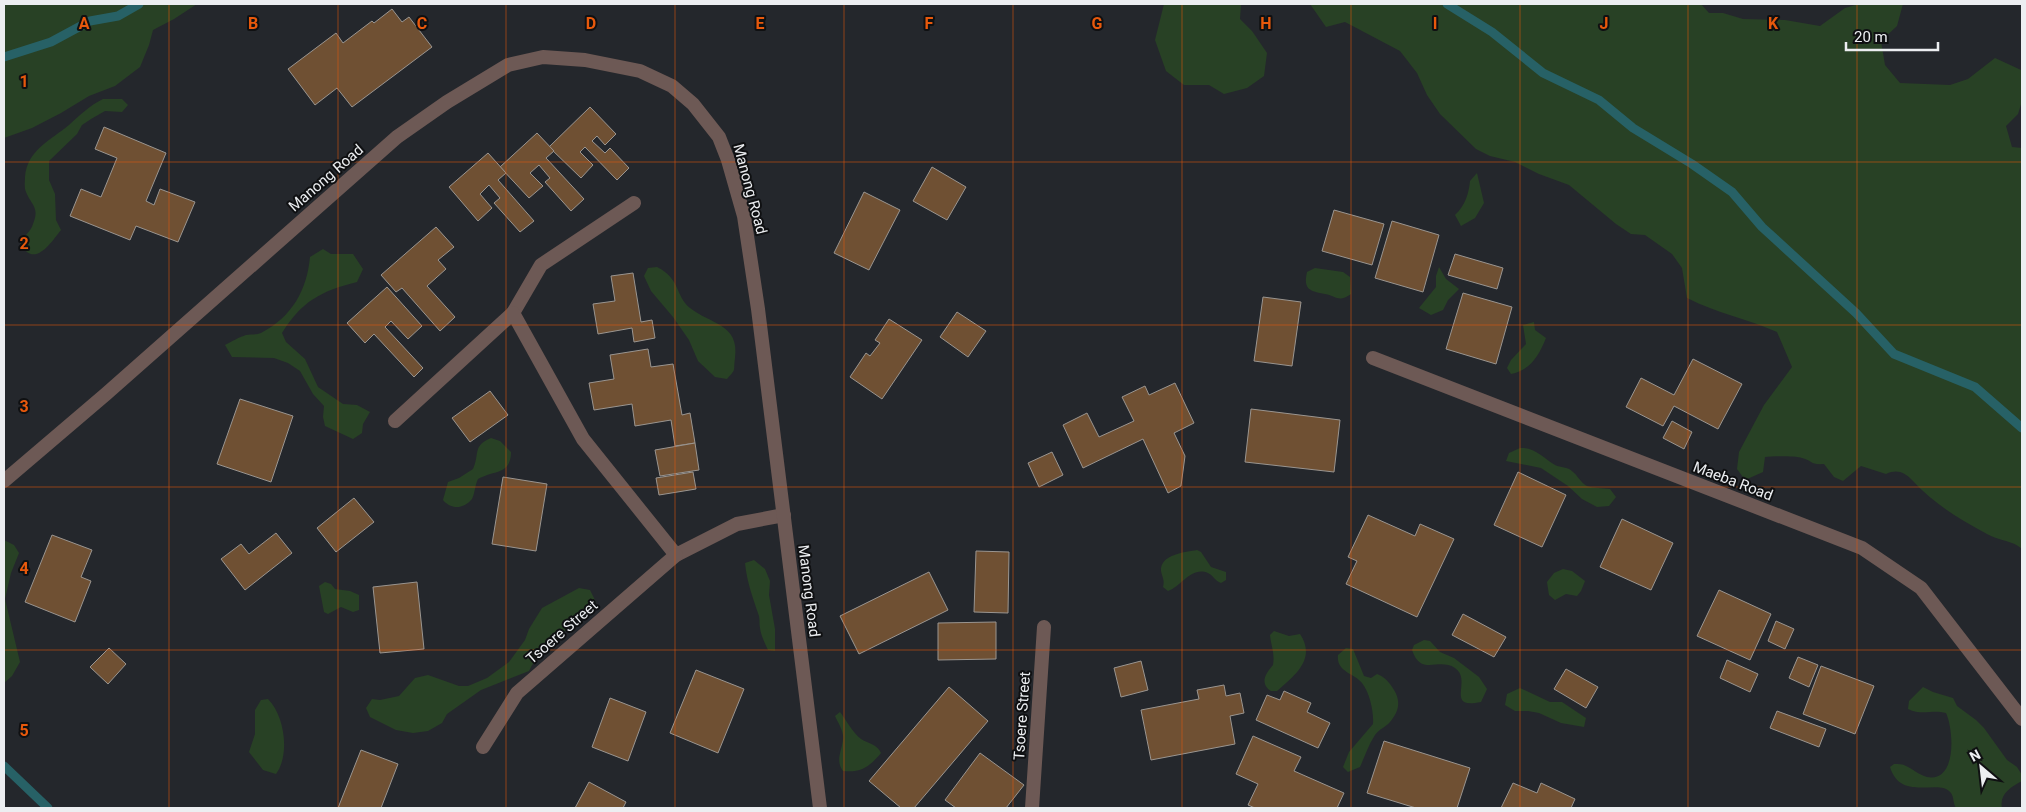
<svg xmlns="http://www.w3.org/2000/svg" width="2026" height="812" font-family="Roboto,sans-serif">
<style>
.green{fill:#284125}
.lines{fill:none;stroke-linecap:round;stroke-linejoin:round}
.stream{stroke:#276166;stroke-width:9}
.building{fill:#6f5033;stroke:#9a9590}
.minor{stroke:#6d5955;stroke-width:14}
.grid{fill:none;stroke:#e8590c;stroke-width:1;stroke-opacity:0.55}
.labels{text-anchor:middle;stroke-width:4;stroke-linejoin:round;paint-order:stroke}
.street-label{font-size:15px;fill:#eceef1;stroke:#0f1012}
.grid-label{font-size:16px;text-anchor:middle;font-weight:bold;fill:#e8590c;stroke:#0f1012;stroke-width:4;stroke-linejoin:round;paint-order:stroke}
</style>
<rect width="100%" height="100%" fill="#24272c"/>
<g class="green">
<polygon points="4,4 197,4 174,19 153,30 149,45 140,67 115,86 89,96 61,113 32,128 4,138"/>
<polygon points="1164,4 1241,4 1240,19 1252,31 1267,53 1264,76 1247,88 1224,94 1209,85 1184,85 1166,71 1155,40"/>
<path d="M1310 4H1701L1709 13H1723L1743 19 1785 20 1820 26 1845 8 1859 4H1903L1897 26 1881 41 1885 65 1900 83 1950 85 1968 79 1995 58 2021 70 2022 101 2018 114 2006 126 2012 147 2022 148V549C2012 540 1999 541 1987 534 1959 519 1934 504 1912 480 1904 472 1897 469 1886 474L1861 466 1843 481 1834 477 1824 464C1810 465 1813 461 1802 458 1796 456 1772 456 1765 457L1763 472 1745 480 1737 469 1739 452 1764 405 1792 367 1777 332C1748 319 1716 313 1687 298L1682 268 1672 254 1645 235 1631 234 1616 224 1569 185 1539 174 1515 162 1490 156 1476 149 1440 114 1427 95 1417 73 1400 51 1345 22 1326 27Z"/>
<path d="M103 99H122L128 105 122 112 105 111 91 119 82 125 77 134 49 161V180L55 194 56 220 61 230C50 244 34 269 20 243 23 236 31 232 33 224 40 207 31 205 26 192 24 188 25 181 25 177 27 150 51 140 69 125 80 115 89 106 103 99Z"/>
<path d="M1477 173 1484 203 1475 218 1461 226 1455 215C1465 206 1469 193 1470 181Z"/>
<path d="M323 249 331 254H353L363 269 357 282C321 291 302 301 282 333L286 342 305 359 318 387 343 404 357 405 370 412 363 424 362 433 353 439 325 426 323 417 324 406 313 394 300 371 288 363 274 358 232 357 225 345C231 342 239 337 246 335 251 334 257 335 261 333 292 317 307 290 310 257Z"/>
<path d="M657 267C681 279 675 296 690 308 710 324 740 324 735 358 733 372 737 368 727 379L715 377 698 361 689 340 673 317 651 291 644 276 648 268Z"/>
<polygon points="1439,267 1446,279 1459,289 1448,300 1443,310 1431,315 1419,308 1436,287 1436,276"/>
<path d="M1315 268 1343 272 1350 277 1351 294C1338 303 1337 296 1325 294 1310 291 1303 290 1307 272Z"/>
<path d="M1534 322 1535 330 1546 338C1539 355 1531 370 1511 374L1507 368 1511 360 1526 344 1523 325Z"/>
<path d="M491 438 500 441 511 452C511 475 493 470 478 479 475 485 475 493 472 499 464 509 451 510 443 500L448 482 459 478 473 469C480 454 472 446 491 438Z"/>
<path d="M1520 448C1535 447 1543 458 1555 465 1561 468 1567 466 1573 472 1578 476 1580 482 1587 486 1593 488 1603 488 1610 489L1616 497 1609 506 1597 507 1582 499 1568 486 1541 468 1506 461 1509 453Z"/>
<polygon points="4,540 14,545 19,553 11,573 5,599 20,662 12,676 4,683"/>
<path d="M1197 550 1201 552 1211 567 1226 572V580L1221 583C1215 581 1214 576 1208 573 1191 566 1182 586 1168 591L1163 587C1165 580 1162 577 1161 571 1160 554 1186 552 1197 550Z"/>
<path d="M754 560 765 569 770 581 769 595 775 629V651L768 650C765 643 761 636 760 628 759 624 760 620 759 616 753 598 747 583 745 563Z"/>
<polygon points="1563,569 1572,571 1585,581 1581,591 1577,596 1566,594 1555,600 1549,595 1547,582 1554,573"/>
<polygon points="325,582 331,584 335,589 350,591 359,595 359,610 353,612 341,607 328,614 324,612 319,586"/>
<path d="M579 588 590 590 596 602C576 627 544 641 529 671L481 690 447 714 442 723 428 731 413 733 396 730 370 717 366 708 372 699 380 700 399 696 415 678 428 675 459 686H468L487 678 509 662 525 640 529 629 542 608Z"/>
<path d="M1274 631 1289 636 1300 634C1317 659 1294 676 1277 691H1271C1259 683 1266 673 1273 665 1275 653 1271 646 1270 635Z"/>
<path d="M1424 640 1430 641 1440 652 1454 658 1479 677 1487 689 1481 702C1444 710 1473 680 1455 668 1438 657 1421 677 1412 650L1414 645Z"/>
<path d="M1346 648 1353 649 1364 676 1371 678 1377 674C1385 677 1390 683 1394 690 1401 701 1399 712 1390 722 1386 727 1379 729 1375 735 1368 746 1365 756 1360 767L1348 772 1343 767 1349 752 1373 724C1374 713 1370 693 1362 683 1354 673 1336 672 1338 655Z"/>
<path d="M1923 687 1933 692 1953 698 1957 706 1976 720 1984 728 2007 760 2017 767 2022 775V781C2011 787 1999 794 2002 808H1956C1953 804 1954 797 1951 793 1940 777 1901 803 1890 767L1894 764C1898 764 1903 764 1906 766 1913 769 1919 775 1927 777 1957 783 1954 730 1946 713 1932 709 1923 716 1908 709L1909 701Z"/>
<polygon points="1520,688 1550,702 1562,702 1586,718 1584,727 1561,723 1539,713 1528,711 1515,711 1505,705 1507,694"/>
<path d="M268 699C285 716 290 755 276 774L263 770 249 752 255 734V710L261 700Z"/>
<path d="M840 712C847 721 852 732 861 739 869 744 877 744 881 753 870 766 862 773 843 771 835 760 842 751 843 739 844 731 838 723 835 716Z"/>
</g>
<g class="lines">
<g class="stream">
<polyline points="1447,4 1492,32 1543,73 1599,100 1633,128 1692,164 1732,192 1762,227 1856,313 1894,354 1975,387 2022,428"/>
<polyline points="4,57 51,42 90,21 118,16 139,4"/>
<polyline points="4,766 48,808"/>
</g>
</g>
<g class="building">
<polygon points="392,9 402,22 409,17 432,47 352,107 337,88 315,105 288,69 336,33 343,43 372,21 374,23"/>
<polygon points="590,107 616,134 605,145 597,136 592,141 605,153 610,148 629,168 617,180 585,147 580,152 593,165 581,178 549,147"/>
<polygon points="104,127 166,153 146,201 154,205 160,189 195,202 178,242 136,226 130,240 70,216 81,189 101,197 117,158 95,149"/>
<polygon points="537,133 554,151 546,158 584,199 571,211 545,182 550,178 539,165 530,173 543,186 529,198 500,167"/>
<polygon points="488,153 506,173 498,180 534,221 520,232 494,203 500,198 489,185 480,194 492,208 478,221 449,187"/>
<polygon points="932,167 966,187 947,220 913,201"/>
<polygon points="864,192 900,210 869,270 834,253"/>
<polygon points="1334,210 1384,224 1372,265 1322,251"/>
<polygon points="1392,221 1439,235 1423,292 1375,278"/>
<polygon points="436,227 454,247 438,260 446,269 427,286 455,317 440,331 402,288 396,292 381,275"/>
<polygon points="1455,254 1503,268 1497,289 1448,275"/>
<polygon points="633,273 641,322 652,320 655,338 634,342 632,328 598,334 593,304 615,301 611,276"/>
<polygon points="387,287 422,326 408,339 391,321 385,327 423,368 414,377 374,334 365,343 347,323"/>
<polygon points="1463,293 1512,307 1496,364 1446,349"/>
<polygon points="1263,297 1301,302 1292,366 1254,361"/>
<polygon points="957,312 986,331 968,357 940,337"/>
<polygon points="889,319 922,340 882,399 850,377 866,353 870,356 880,343 875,340"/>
<polygon points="648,349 651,367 673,364 682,415 690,413 695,443 675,446 671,420 635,426 632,404 594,410 589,383 614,379 610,355"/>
<polygon points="1693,359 1742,384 1718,429 1674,406 1663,426 1626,407 1641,378 1674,395"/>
<polygon points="1175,383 1194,423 1174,433 1185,456 1181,486 1168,493 1143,439 1083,468 1063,425 1087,413 1099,437 1134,421 1122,397 1145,386 1149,395"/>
<polygon points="490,391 508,415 470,442 452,418"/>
<polygon points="240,399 293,416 271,482 217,464"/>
<polygon points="1251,409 1340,420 1334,472 1245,462"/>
<polygon points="1672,421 1692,432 1684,449 1663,438"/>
<polygon points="695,443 699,470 660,476 655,450"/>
<polygon points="1052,452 1063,475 1039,487 1028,463"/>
<polygon points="693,472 696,489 659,495 656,478"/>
<polygon points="1518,472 1566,495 1542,547 1494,525"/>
<polygon points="503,477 547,484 536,551 492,544"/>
<polygon points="354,498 374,522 336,552 317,528"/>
<polygon points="1368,515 1415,536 1420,524 1454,539 1417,617 1346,584 1357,561 1348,557"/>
<polygon points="1622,519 1673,543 1651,590 1600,567"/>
<polygon points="276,533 292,553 245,590 221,559 241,544 249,554"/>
<polygon points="52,535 92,550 81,577 91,581 75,622 25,602"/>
<polygon points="976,551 1009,552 1008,613 974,612"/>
<polygon points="929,572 948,610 859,654 840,616"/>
<polygon points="417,582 424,649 380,653 373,587"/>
<polygon points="1719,590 1771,614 1750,660 1697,636"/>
<polygon points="1463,614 1506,637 1494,657 1452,635"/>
<polygon points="1776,621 1794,629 1785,649 1768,641"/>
<polygon points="996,622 996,659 938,660 938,623"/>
<polygon points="109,648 126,664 108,684 90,667"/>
<polygon points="1798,657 1818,665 1809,687 1789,678"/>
<polygon points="1727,660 1758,674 1750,692 1720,678"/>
<polygon points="1141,661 1148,690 1121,697 1114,668"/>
<polygon points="1821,666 1874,686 1855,734 1803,714"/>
<polygon points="1566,669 1598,687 1586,708 1554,689"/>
<polygon points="696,670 744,689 718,753 670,733"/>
<polygon points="1224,685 1226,696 1240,693 1244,713 1230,716 1235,744 1151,760 1141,710 1199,699 1197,690"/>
<polygon points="949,687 988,721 914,808 901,808 869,781"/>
<polygon points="1284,691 1311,703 1307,712 1330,723 1318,748 1256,720 1267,695 1280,700"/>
<polygon points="610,698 646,712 628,761 592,747"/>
<polygon points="1777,711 1826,729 1819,747 1770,728"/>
<polygon points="1253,736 1301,757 1294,771 1344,793 1337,808 1255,808 1248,805 1258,784 1236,774"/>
<polygon points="1384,741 1470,768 1457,808 1416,808 1367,793"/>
<polygon points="361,750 398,764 381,808 338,808"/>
<polygon points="980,753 1024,785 1006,808 956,808 945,800"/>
<polygon points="589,782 626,802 623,808 575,808"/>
<polygon points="1513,783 1537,793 1541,783 1575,799 1571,808 1501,808"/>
</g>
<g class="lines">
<g class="minor">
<polyline points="513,313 541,265 634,203"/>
<polyline points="1373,358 1862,548 1921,588 2022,719"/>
<polyline points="395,421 513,313 583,439 676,555 737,524 784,515"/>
<polyline points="4,481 106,394 397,137 447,102 508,65 543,57 585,60 640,71 672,86 693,104 719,137 728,160 744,216 758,309 820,808"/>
<polyline points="483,747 517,693 676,555"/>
<polyline points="1032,808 1044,627"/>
</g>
</g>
<path class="grid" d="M169 4V808M338 4V808M506 4V808M675 4V808M844 4V808M1013 4V808M1182 4V808M1351 4V808M1520 4V808M1688 4V808M1857 4V808M4 162H2022M4 325H2022M4 487H2022M4 650H2022"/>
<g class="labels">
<g class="street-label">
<text transform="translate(326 178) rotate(-41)" y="5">Manong Road</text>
<text transform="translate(750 189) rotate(75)" y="5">Manong Road</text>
<text transform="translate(1733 481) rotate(21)" y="5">Maeba Road</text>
<text transform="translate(809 591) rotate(83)" y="5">Manong Road</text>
<text transform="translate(562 632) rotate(-41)" y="5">Tsoere Street</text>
<text transform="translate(1022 716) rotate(-86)" y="5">Tsoere Street</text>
</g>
</g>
<g class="grid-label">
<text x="84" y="29">A</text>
<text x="253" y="29">B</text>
<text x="422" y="29">C</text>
<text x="591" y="29">D</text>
<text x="760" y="29">E</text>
<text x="929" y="29">F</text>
<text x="1097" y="29">G</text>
<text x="1266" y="29">H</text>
<text x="1435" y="29">I</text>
<text x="1604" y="29">J</text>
<text x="1773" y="29">K</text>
<text x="24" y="87">1</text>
<text x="24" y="249">2</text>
<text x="24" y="412">3</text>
<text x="24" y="574">4</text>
<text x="24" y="736">5</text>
</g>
<rect width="2026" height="812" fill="none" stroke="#eceef1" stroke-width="10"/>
<g transform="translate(1981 767) rotate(332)" stroke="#0f1012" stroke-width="4" paint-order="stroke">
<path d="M0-4L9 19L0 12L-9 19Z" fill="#eceef1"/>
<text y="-8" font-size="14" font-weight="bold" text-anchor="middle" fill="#eceef1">N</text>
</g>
<path d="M1846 42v8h92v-8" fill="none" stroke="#eceef1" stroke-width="2.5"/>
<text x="1854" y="42" font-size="15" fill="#eceef1" stroke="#0f1012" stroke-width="4" paint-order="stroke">20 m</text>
</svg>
